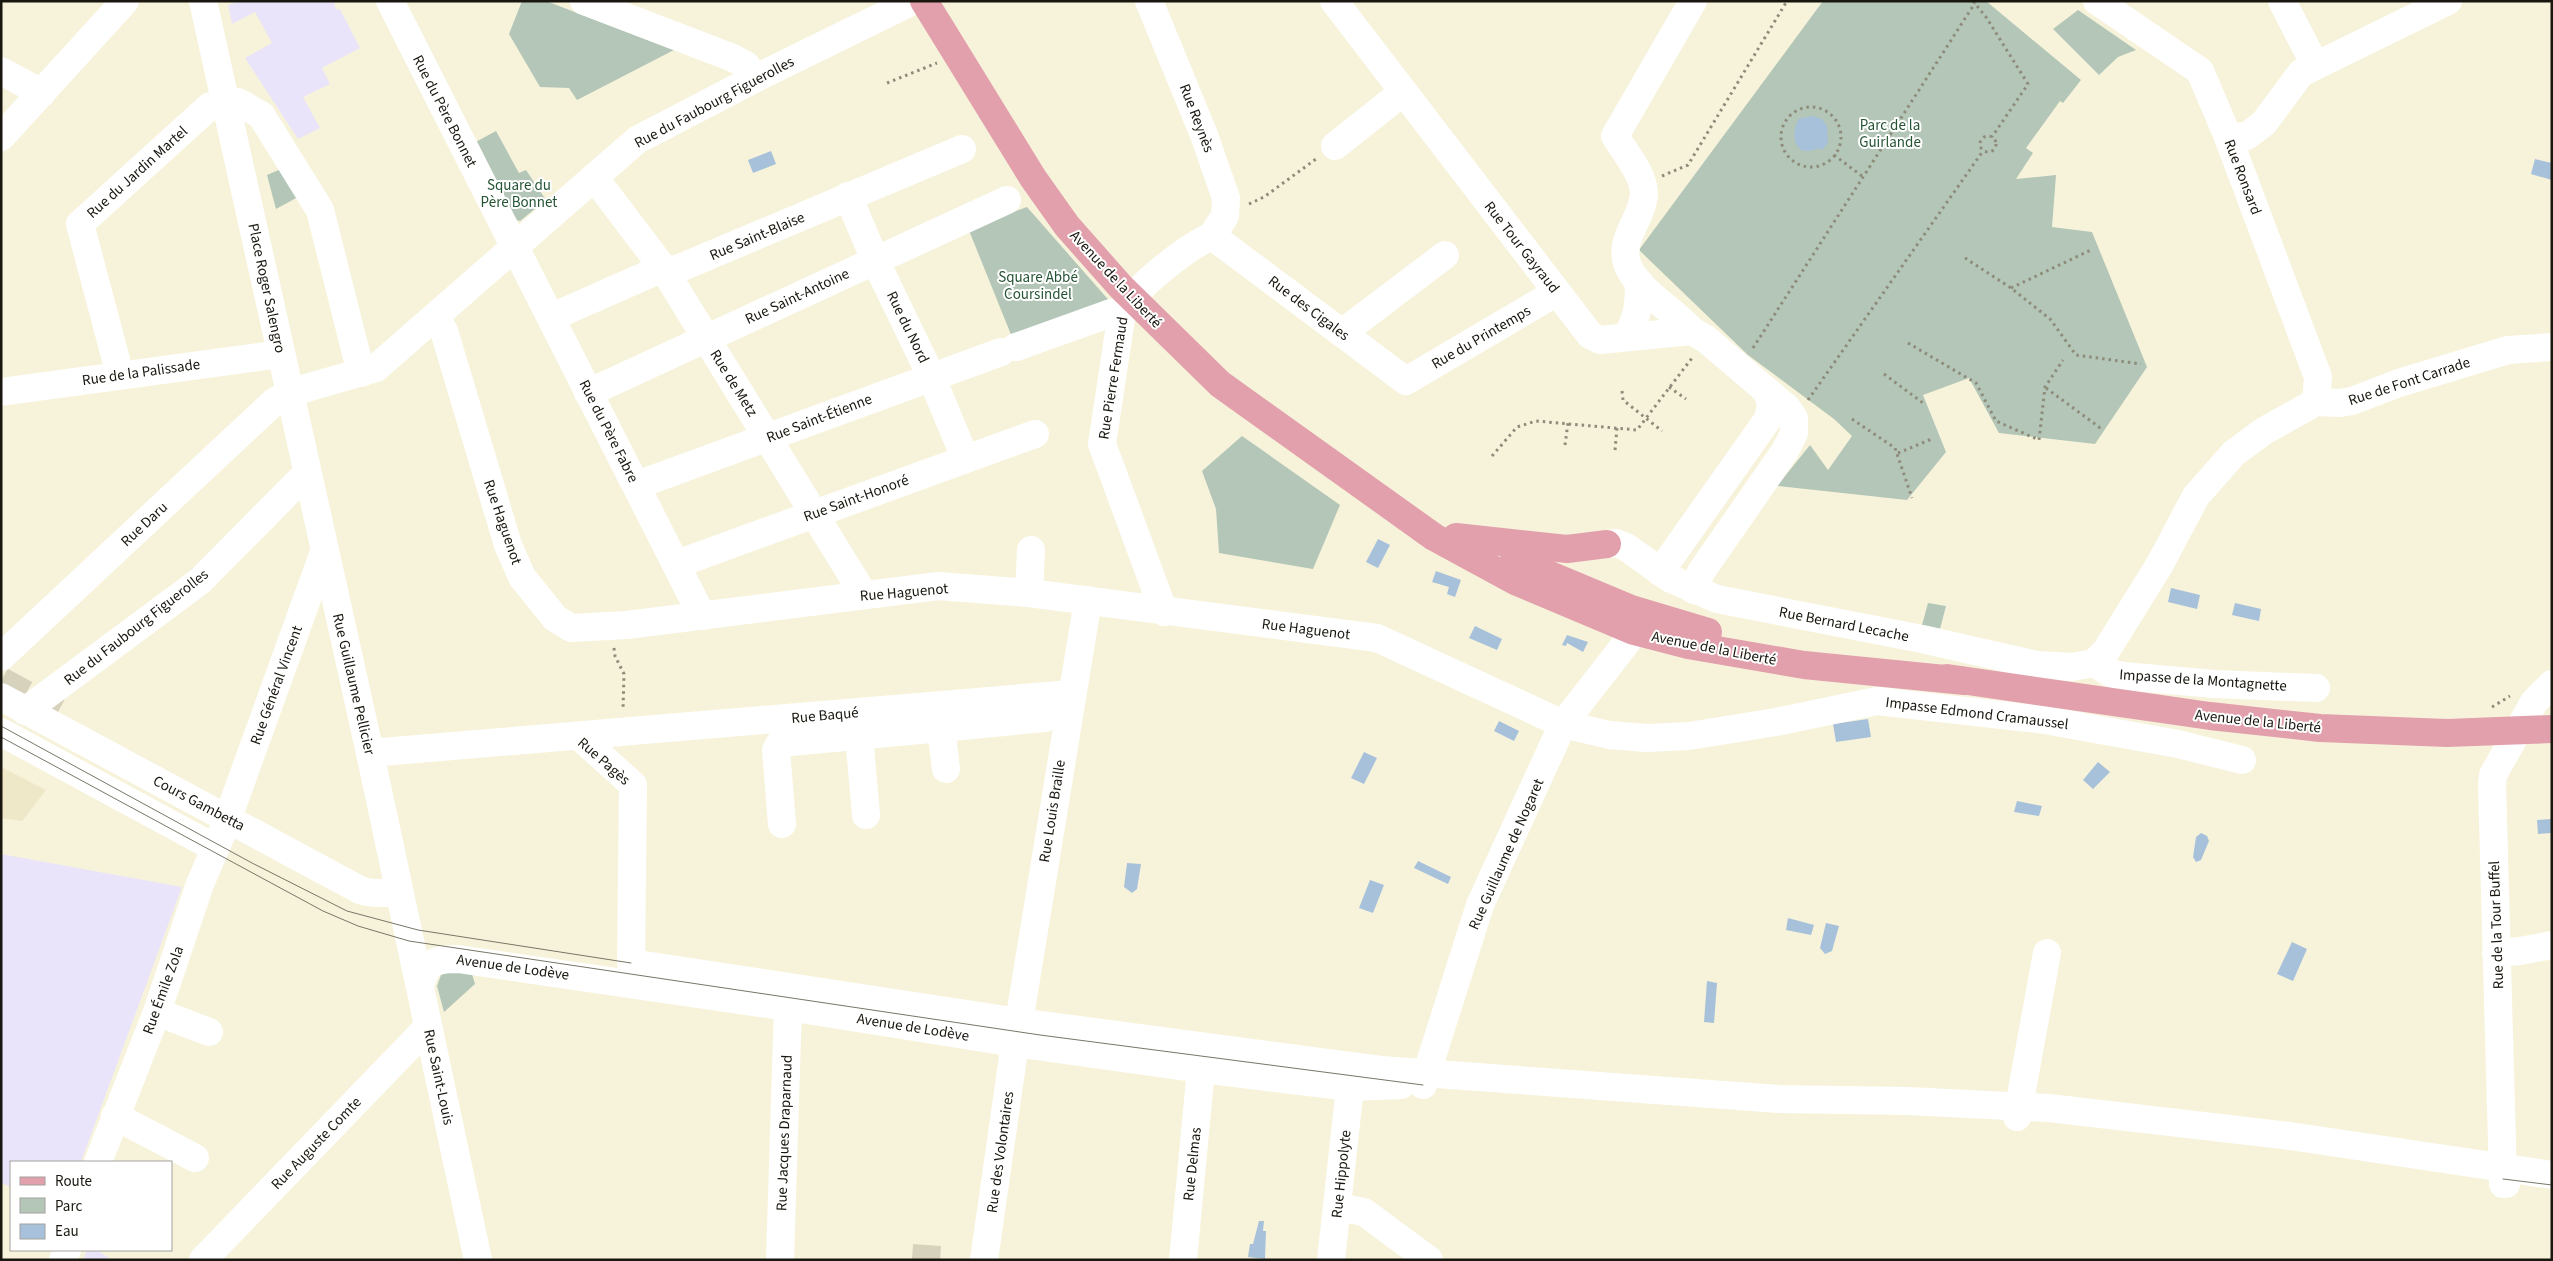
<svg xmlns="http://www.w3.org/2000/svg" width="2553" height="1261" font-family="'Source Sans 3',sans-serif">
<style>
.built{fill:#eee8c9}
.education{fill:#eae4fa}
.green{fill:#b3c6b7}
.water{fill:#a7c1da}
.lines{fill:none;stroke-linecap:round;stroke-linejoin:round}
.minor-tunnel{stroke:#d6d2bc;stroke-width:28;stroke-dasharray:28 14;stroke-linecap:butt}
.path{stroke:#8e8b7b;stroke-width:3;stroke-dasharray:2.5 4;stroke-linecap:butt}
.minor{stroke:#fff;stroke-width:28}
.major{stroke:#e2a0ac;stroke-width:28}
.tram{stroke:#797667;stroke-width:1}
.labels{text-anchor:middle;stroke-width:4;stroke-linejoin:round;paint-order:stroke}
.street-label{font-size:15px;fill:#18160e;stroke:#fff}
.park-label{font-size:15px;fill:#255434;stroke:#fff}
</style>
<rect width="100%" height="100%" fill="#f7f3db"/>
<polygon class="built" points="1,767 46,790 22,821 1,818"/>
<g class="education">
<polygon points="241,1 338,1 334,4 337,10 340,9 360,48 322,68 330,84 303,97 320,128 298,139 245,58 272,43 255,12 232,24 228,5"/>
<polygon points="1,854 182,887 81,1162 11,1162 11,1187 1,1183"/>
<polygon points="87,1250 97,1250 112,1260 83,1260"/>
</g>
<g class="green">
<polygon points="522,1 546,1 674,50 577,100 569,88 540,87 509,34"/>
<polygon points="1823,1 1986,1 2081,80 2063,103 2060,101 2026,148 2033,153 2016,179 2056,175 2052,227 2092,232 2147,367 2095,444 1999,433 1969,378 1923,395 1946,452 1907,500 1777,486 1810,445 1828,470 1852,436 1834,419 1748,355 1639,250"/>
<polygon points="2078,10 2136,50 2118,57 2099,75 2053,29"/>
<polygon points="496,131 519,173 526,170 546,200 520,221 509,218 472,144"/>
<polygon points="281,169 298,197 276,209 267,175"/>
<polygon points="1027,207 1113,305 1014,342 968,228"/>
<polygon points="1242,436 1340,505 1313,569 1219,553 1216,509 1202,471"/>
<polygon points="1928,603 1946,606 1940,629 1922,625"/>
<polygon points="453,971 472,974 475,984 444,1012 437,986 441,975"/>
</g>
<g class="water">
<path d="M1812 116 1822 119 1827 126 1828 143 1822 150 1818 148C1795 160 1789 134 1799 119Z"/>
<polygon points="771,151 776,164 753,173 748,160"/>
<polygon points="2535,159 2552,163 2552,180 2531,174"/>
<polygon points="1378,539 1390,545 1378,568 1366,562"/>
<polygon points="1436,571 1461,580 1455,597 1447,594 1449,587 1432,582"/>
<polygon points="2171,588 2200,595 2197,609 2168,602"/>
<polygon points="2235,603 2261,609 2259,621 2232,615"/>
<polygon points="1475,626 1502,639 1497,650 1469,638"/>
<polygon points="1567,635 1588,642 1583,652 1567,643 1566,646 1562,645"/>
<polygon points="1868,719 1871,737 1836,742 1833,724"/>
<polygon points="1499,721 1519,731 1514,741 1494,731"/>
<polygon points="1364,752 1377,758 1364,784 1351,778"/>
<polygon points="2098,762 2110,772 2093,789 2083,780"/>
<polygon points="2017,801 2042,806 2039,816 2014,812"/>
<polygon points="2552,819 2552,833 2538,834 2537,820"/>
<polygon points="2201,833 2207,836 2209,841 2201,860 2196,862 2193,857 2196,837"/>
<polygon points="1418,861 1451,877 1448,884 1414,868"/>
<polygon points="1127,863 1141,864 1137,889 1132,893 1124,887"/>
<polygon points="1370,880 1384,885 1373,913 1359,908"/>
<polygon points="1788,918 1814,925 1811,935 1786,930"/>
<polygon points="1826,923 1839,926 1832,951 1825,954 1820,948"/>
<polygon points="2292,942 2307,949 2293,981 2277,974"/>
<polygon points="1707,981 1717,983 1714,1023 1704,1022"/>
<polygon points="1259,1221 1264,1221 1263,1231 1266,1231 1265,1259 1248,1257 1250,1244 1253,1244"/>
</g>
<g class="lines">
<g class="minor-tunnel">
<polyline points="1,681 58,712"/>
<polyline points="926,1260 927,1245"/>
</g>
<g class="path">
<polyline points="1973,1 1986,17 2028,84 1992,137"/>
<polyline points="887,83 937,63"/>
<circle cx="1811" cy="137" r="30"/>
<circle cx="1988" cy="144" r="8"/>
<polyline points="1834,155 1862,176"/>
<polyline points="1662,176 1688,165 1787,1"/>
<polyline points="1249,204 1264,197 1316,159"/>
<polyline points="1965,258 2011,288 2050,319 2076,355 2141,364"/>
<polyline points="2011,288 2093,249"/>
<polyline points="1908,343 1976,383 1996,421 2039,440 2045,387 2063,360"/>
<polyline points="1753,348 1975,3"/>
<polyline points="1884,374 1923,403"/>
<polyline points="1669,387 1686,399"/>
<polyline points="2046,388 2099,427 2101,432"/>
<polyline points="1622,391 1623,400 1662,431"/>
<polyline points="1808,400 1983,151"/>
<polyline points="1852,419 1895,448 1912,498"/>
<polyline points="1565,445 1568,423"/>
<polyline points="1615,450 1617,428"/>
<polyline points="1898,453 1934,438"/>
<polyline points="1492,456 1517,427 1536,421 1637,430 1692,358"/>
<polyline points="614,648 615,656 624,674 623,709"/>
<polyline points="2492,707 2510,696"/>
</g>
<g class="minor">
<polyline points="203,1 370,753 478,1260"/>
<polyline points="390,1 702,616"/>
<polyline points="584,1 733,58 746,65 756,78"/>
<polyline points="1149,1 1204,135 1226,198 1225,216 1212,236"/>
<polyline points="1334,1 1590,335 1600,340 1692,331 1706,339 1787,408 1794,418 1794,433 1785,451 1701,572 1694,590"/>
<polyline points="2097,1 2200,71 2228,137 2318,377 2316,402"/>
<polyline points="2282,1 2315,65"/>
<polyline points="1,71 42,93"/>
<polyline points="1,137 125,1"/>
<polyline points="2228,137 2247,136 2264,123 2301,73 2448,1"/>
<polyline points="1335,146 1403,92"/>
<polyline points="594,177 663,268 864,595"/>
<polyline points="848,196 875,260 931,376 965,458"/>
<polyline points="1212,236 1406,381 1557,292"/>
<polyline points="435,317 444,331 508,545 522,577 555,618 571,628 627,625 938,586 1029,593 1377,638 1563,724 1609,735 1647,738 1689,736 1776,722 1877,701 2045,720 2178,744 2242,760"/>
<polyline points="552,317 663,268 675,270 962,149"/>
<path d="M1692 331C1675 311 1634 288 1627 263 1619 239 1643 217 1644 194 1644 174 1625 153 1615 136L1693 1"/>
<polyline points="1342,333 1445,255"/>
<path d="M1626 337C1638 318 1639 304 1639 282"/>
<polyline points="1016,347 1111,313 1122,312"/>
<polyline points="120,375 80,224 210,106 238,102 261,115 320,210 361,373"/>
<polyline points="1,392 281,354"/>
<polyline points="588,393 1007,200"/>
<polyline points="637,485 1001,352"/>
<polyline points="1607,544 1616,543 1626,547 1671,579 1717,599 1922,639 2037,665 2072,667 2094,663 2106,651 2160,564 2196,496 2234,453 2264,431 2316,402 2340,403 2352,401 2399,383 2508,350 2552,347"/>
<polyline points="677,564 1035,434"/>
<polyline points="1660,572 1768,419 1771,405 1767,391"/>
<polyline points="1029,593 1031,550"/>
<path d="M1164 612 1102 444 1122 312C1136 287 1185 248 1212 236"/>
<polyline points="1,657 274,402 289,393 376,368 637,140 756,78 913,1"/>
<polyline points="2094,663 2110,673 2123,676 2214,684 2316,688"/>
<path d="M1 697 360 890C375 896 384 891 400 894"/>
<polyline points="25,711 200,581 306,474"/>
<polyline points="941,728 1045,718 1071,694"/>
<polyline points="1,732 215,848"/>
<polyline points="859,735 866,815"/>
<polyline points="579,736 633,785 631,963 1019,1022 1381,1070 1779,1099 1908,1101 2049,1108 2290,1136 2552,1175"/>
<polyline points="370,753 1071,694"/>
<polyline points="782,824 776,750 780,743 941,728 946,769"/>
<polyline points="2496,953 2520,951 2552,945"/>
<path d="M420 986C427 962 433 959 458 959L788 1007 1015 1043 1201 1069 1350 1087 1401 1085"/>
<polyline points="157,1012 209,1032"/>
<polyline points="1019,1022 1088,600"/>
<polyline points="1423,1085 1480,905 1563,724 1627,642"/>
<polyline points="115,1116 195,1158"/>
<polyline points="2017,1117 2047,953"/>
<polyline points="98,1162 157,1012 200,884 225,826 324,552"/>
<polyline points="2506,1184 2503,1184 2503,1179 2492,784 2493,775 2534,702 2552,684"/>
<polyline points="1338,1207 1364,1212 1429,1260"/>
<polyline points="63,1260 67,1250"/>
<polyline points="203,1260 428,1027"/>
<polyline points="780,1260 788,1007"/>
<polyline points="984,1260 1015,1043"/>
<polyline points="1183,1260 1201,1069"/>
<polyline points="1331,1260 1350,1087"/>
</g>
<g class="major">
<polyline points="924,1 1033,178 1067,226 1121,287 1220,384 1434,537 1515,581 1634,631 1688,645 1804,665 1965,681"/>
<polyline points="1456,537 1567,549 1607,544"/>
<polyline points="1514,560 1631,609 1708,632"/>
<polyline points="1947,678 2210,716 2320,728 2447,733 2552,729"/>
</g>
<g class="tram">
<polyline points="1,726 252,863 347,911 418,930 631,963"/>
<polyline points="1,737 323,911 358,926 409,941 1040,1035 1423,1085"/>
<polyline points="2503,1179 2552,1185"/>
</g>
</g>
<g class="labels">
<g class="street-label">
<text transform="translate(714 102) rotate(-28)" y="5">Rue du Faubourg Figuerolles</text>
<text transform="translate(445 111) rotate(63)" y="5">Rue du Père Bonnet</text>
<text transform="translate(1197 118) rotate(69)" y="5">Rue Reynès</text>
<text transform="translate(137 172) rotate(-42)" y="5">Rue du Jardin Martel</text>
<text transform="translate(2243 177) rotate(69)" y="5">Rue Ronsard</text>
<text transform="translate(757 236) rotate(-23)" y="5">Rue Saint-Blaise</text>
<text transform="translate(1522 247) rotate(52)" y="5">Rue Tour Gayraud</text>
<text transform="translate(1116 279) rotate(47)" y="5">Avenue de la Liberté</text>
<text transform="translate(267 288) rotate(78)" y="5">Place Roger Salengro</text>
<text transform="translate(797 296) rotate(-25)" y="5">Rue Saint-Antoine</text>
<text transform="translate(1309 308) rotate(37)" y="5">Rue des Cigales</text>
<text transform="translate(908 327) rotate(64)" y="5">Rue du Nord</text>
<text transform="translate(1481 337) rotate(-30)" y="5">Rue du Printemps</text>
<text transform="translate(141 372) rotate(-8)" y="5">Rue de la Palissade</text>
<text transform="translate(1113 378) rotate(-81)" y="5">Rue Pierre Fermaud</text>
<text transform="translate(2409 381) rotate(-18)" y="5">Rue de Font Carrade</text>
<text transform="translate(734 383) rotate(58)" y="5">Rue de Metz</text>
<text transform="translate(819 418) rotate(-21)" y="5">Rue Saint-Étienne</text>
<text transform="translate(609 431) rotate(63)" y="5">Rue du Père Fabre</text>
<text transform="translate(856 498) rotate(-20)" y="5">Rue Saint-Honoré</text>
<text transform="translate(503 522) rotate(71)" y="5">Rue Haguenot</text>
<text transform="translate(144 524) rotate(-43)" y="5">Rue Daru</text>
<text transform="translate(904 592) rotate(-5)" y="5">Rue Haguenot</text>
<text transform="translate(1844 624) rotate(11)" y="5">Rue Bernard Lecache</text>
<text transform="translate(136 627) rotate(-38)" y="5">Rue du Faubourg Figuerolles</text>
<text transform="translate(1306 629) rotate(7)" y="5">Rue Haguenot</text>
<text transform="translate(1714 648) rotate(11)" y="5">Avenue de la Liberté</text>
<text transform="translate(2203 680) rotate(4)" y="5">Impasse de la Montagnette</text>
<text transform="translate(354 684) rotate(77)" y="5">Rue Guillaume Pellicier</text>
<text transform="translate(276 685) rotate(-70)" y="5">Rue Général Vincent</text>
<text transform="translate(1977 713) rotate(7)" y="5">Impasse Edmond Cramaussel</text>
<text transform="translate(825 715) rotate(-5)" y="5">Rue Baqué</text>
<text transform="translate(2258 721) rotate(6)" y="5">Avenue de la Liberté</text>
<text transform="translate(604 761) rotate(41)" y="5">Rue Pagès</text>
<text transform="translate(199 803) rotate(28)" y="5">Cours Gambetta</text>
<text transform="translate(1052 811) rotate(-81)" y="5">Rue Louis Braille</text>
<text transform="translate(1506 854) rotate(-66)" y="5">Rue Guillaume de Nogaret</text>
<text transform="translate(2496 925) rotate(-92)" y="5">Rue de la Tour Buffel</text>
<text transform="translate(513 967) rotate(8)" y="5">Avenue de Lodève</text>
<text transform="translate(163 990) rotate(-70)" y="5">Rue Émile Zola</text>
<text transform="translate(913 1027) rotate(9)" y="5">Avenue de Lodève</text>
<text transform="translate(439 1077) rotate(78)" y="5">Rue Saint-Louis</text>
<text transform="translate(784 1133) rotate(-88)" y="5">Rue Jacques Draparnaud</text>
<text transform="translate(316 1143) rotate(-46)" y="5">Rue Auguste Comte</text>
<text transform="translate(1000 1152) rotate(-82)" y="5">Rue des Volontaires</text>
<text transform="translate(1192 1164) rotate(-84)" y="5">Rue Delmas</text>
<text transform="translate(1341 1174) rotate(-84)" y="5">Rue Hippolyte</text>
</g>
<g class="park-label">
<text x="1890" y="130">Parc de la<tspan x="1890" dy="17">Guirlande</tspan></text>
<text x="519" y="190">Square du<tspan x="519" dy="17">Père Bonnet</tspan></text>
<text x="1038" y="282">Square Abbé<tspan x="1038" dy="17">Coursindel</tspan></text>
</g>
</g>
<rect width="2553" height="1261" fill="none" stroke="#18160e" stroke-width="5"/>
<rect x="10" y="1161" width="162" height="90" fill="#ffffff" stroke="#a3a29f"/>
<rect x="20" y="1177" width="25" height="8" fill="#e2a0ac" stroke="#a3a29f"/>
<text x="55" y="1186" font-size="15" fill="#18160e">Route</text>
<rect x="20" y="1198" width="25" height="15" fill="#b3c6b7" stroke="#a3a29f"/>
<text x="55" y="1211" font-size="15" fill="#18160e">Parc</text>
<rect x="20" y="1224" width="25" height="15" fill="#a7c1da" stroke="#a3a29f"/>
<text x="55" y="1236" font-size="15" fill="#18160e">Eau</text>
</svg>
